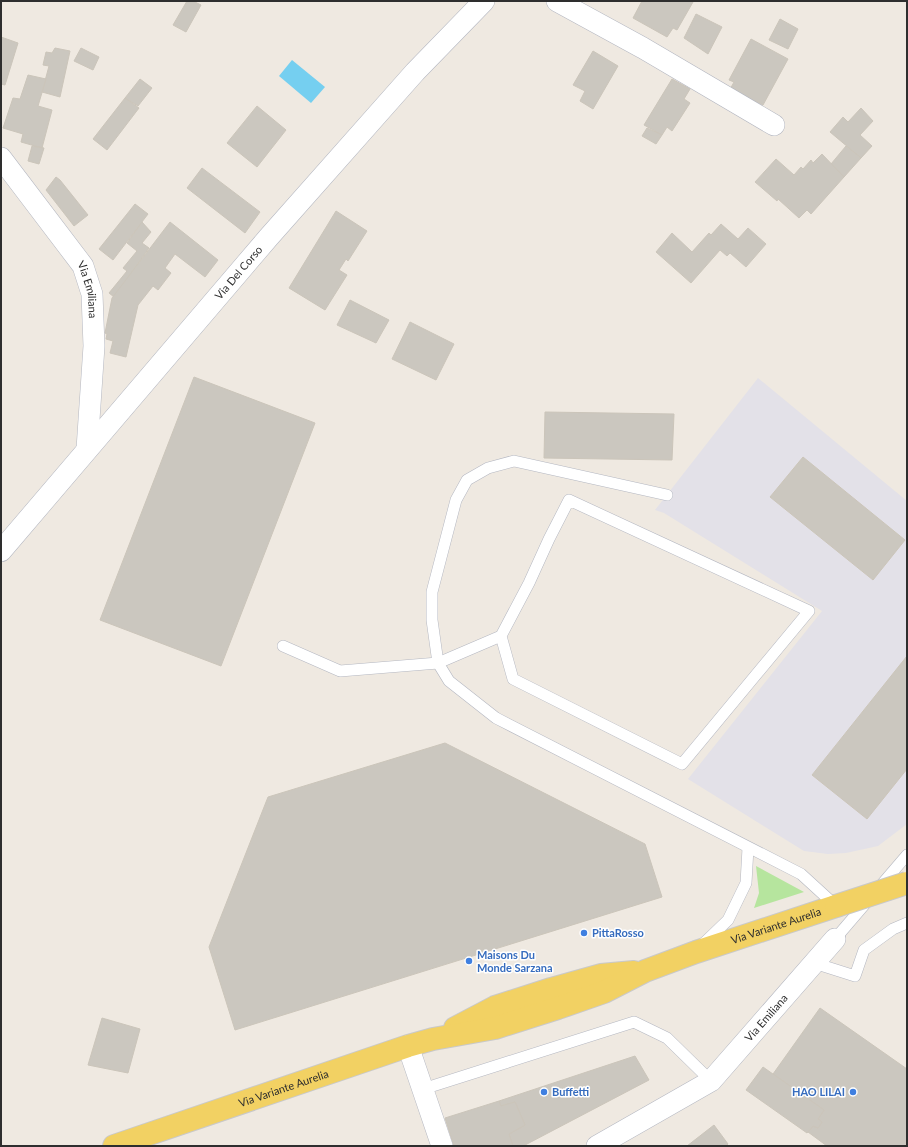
<svg xmlns="http://www.w3.org/2000/svg" width="908" height="1147" font-family="Lato,sans-serif">
<style>
.industrial{fill:#e3e1e8;fill-rule:evenodd}
.green{fill:#b6e59e}
.water{fill:#75cff0}
.building{fill:#cbc7bf;stroke:#cbc5ba}
.lines{fill:none;stroke-linecap:round;stroke-linejoin:round}
.service-casing{stroke:#b4b7c1;stroke-width:12}
.minor-casing{stroke:#b4b7c1;stroke-width:22}
.primary-casing{stroke:#c9c9c9;stroke-width:24}
.service{stroke:#fff;stroke-width:11}
.minor{stroke:#fff;stroke-width:21}
.primary{stroke:#f2d163;stroke-width:22}
.primary-bridge-casing{stroke:#c9c9c9;stroke-width:24;stroke-linecap:butt}
.primary-bridge{stroke:#f2d163;stroke-width:22}
.shop-dot{fill:#3f7fe0;stroke:#fff;stroke-width:1.5}
.labels{text-anchor:middle;stroke-width:3;stroke-linejoin:round;paint-order:stroke}
.street-label{font-size:11px;fill:#2e2e2e;stroke:#fff}
.shop-label{font-size:11px;font-weight:bold;fill:#366cbe;stroke:#fff;text-anchor:start}
</style>
<rect width="100%" height="100%" fill="#efe9e1"/>
<path class="industrial" d="M758 378 907 501V656L812 775 867 819 907 769V824L878 846 846 853 828 854 804 851 688 779 822 611 664 513 655 510ZM803 457 905 540 873 580 770 497Z"/>
<polygon class="green" points="756,866 804,892 754,908 759,893"/>
<polygon class="water" points="292,60 325,87 311,103 279,76"/>
<g class="building">
<polygon points="187,1 193,1 201,5 186,32 173,25"/>
<polygon points="642,1 691,1 693,2 677,30 673,28 667,37 633,18"/>
<polygon points="696,14 722,27 708,54 684,38"/>
<polygon points="780,19 798,29 788,49 769,40"/>
<polygon points="1,37 18,43 5,85 1,84"/>
<polygon points="751,39 788,59 763,105 755,101 752,106 728,93 734,82 729,80"/>
<polygon points="55,48 70,51 60,97 42,92 49,66 43,65 46,52 52,53"/>
<polygon points="81,48 99,57 93,70 74,61"/>
<polygon points="593,51 618,66 593,109 580,101 585,91 573,85"/>
<polygon points="28,75 46,79 38,106 52,110 42,148 21,142 23,134 3,128 13,98 20,99"/>
<polygon points="140,79 152,88 138,106 125,98"/>
<polygon points="672,79 690,89 684,99 690,103 672,131 667,127 662,135 644,125"/>
<polygon points="125,98 139,108 107,150 93,139"/>
<polygon points="257,106 286,130 257,167 227,143"/>
<polygon points="861,108 873,121 860,135 872,146 861,158 830,132 843,117 848,122"/>
<polygon points="647,128 662,135 656,144 642,136"/>
<polygon points="32,146 44,148 39,164 28,161"/>
<polygon points="846,146 861,158 844,177 831,164"/>
<polygon points="822,154 844,177 811,214 807,210 799,218 778,199 777,201 755,182 776,159 794,175 801,167 803,169 811,160 813,163"/>
<polygon points="202,168 260,212 245,233 187,188"/>
<polygon points="56,177 60,180 88,215 74,226 46,190"/>
<polygon points="135,204 148,214 113,260 99,249"/>
<polygon points="336,211 367,231 348,261 346,259 339,270 347,275 325,310 289,288"/>
<polygon points="142,222 151,232 142,243 149,248 114,297 109,293 127,271 123,268 137,251 127,243"/>
<polygon points="170,222 218,260 205,277 175,254 165,268 171,273 158,290 153,286 138,305 126,357 110,353 113,341 106,339 107,334 105,333 112,298"/>
<polygon points="721,224 738,239 748,228 766,244 746,267 730,253 727,256 720,250 691,283 656,252 672,233 692,252 709,233 711,235"/>
<polygon points="350,300 389,320 376,343 337,325"/>
<polygon points="410,322 454,344 436,380 392,359"/>
<polygon points="194,377 315,423 221,666 100,620"/>
<polygon points="545,412 674,414 672,460 544,458"/>
<polygon points="803,457 905,540 873,580 770,497"/>
<polygon points="907,656 907,769 867,819 812,775"/>
<polygon points="445,743 645,844 662,897 235,1030 209,947 268,797"/>
<polygon points="820,1008 907,1069 907,1146 827,1146 808,1132 813,1126 818,1128 822,1122 818,1119 824,1110 773,1074"/>
<polygon points="102,1018 140,1029 128,1073 88,1065"/>
<polygon points="635,1056 649,1080 527,1144 523,1146 513,1146 509,1134 525,1125 515,1102 501,1106 499,1101"/>
<polygon points="763,1067 824,1110 818,1119 822,1122 818,1128 813,1126 807,1133 746,1090"/>
<polygon points="499,1101 501,1106 515,1102 525,1125 509,1134 513,1146 454,1146 445,1118"/>
<polygon points="714,1125 728,1144 726,1146 687,1146"/>
</g>
<g class="lines">
<defs>
<g id="service">
<polyline points="667,495 514,461 488,468 467,480 456,500 432,592 432,620 438,663 449,681 496,718 801,874 836,906"/>
<polyline points="283,646 340,671 438,663 501,636 529,583 549,539 569,500 809,611 682,764 513,679 501,636"/>
<polyline points="835,939 907,855"/>
<polyline points="703,944 728,920 746,883 748,848"/>
<polyline points="814,963 855,976 864,950 893,929 907,923"/>
<polyline points="423,1089 634,1022 667,1038 711,1081"/>
</g>
<g id="minor">
<polyline points="557,1 643,48 774,125"/>
<path id="s1" d="M1 158 83 266 92 294 94 346 87 449"/>
<path id="s2" d="M1 551 268 238 415 72 484 1"/>
<polyline points="408,1046 442,1146"/>
<path id="s3" d="M597 1146 711 1081 835 939"/>
</g>
<g id="primary">
<polyline points="455,1028 495,1007 551,989 601,975 634,972"/>
<path id="s4" d="M114 1146 408 1046 433 1039 495 1028 558 1008 604 992 645 971 696 952 836 906"/>
</g>
</defs>
<use href="#service" class="service-casing"/>
<use href="#minor" class="minor-casing"/>
<use href="#primary" class="primary-casing"/>
<use href="#service" class="service"/>
<use href="#minor" class="minor"/>
<use href="#primary" class="primary"/>
<defs>
<polyline id="primary-bridge" points="836,906 907,883"/>
</defs>
<use href="#primary-bridge" class="primary-bridge-casing"/>
<use href="#primary-bridge" class="primary-bridge"/>
</g>
<g class="shop-dot">
<circle cx="584" cy="933" r="4"/>
<circle cx="469" cy="961" r="4"/>
<circle cx="544" cy="1092" r="4"/>
<circle cx="853" cy="1092" r="4"/>
</g>
<g class="labels">
<g class="street-label">
<text dy="4" stroke="none"><textPath href="#s2" startOffset="366">Via Del Corso</textPath></text>
<text dy="4" stroke="none"><textPath href="#s1" startOffset="160">Via Emiliana</textPath></text>
<text dy="4" stroke="none"><textPath href="#s4" startOffset="699">Via Variante Aurelia</textPath></text>
<text dy="4" stroke="none"><textPath href="#s3" startOffset="215">Via Emiliana</textPath></text>
<text dy="4" stroke="none"><textPath href="#s4" startOffset="179">Via Variante Aurelia</textPath></text>
</g>
<g class="shop-label">
<text x="592" y="937">PittaRosso</text>
<text x="477" y="959">Maisons Du<tspan x="477" dy="13">Monde Sarzana</tspan></text>
<text x="552" y="1096">Buffetti</text>
<text x="845" y="1096" text-anchor="end">HAO LILAI</text>
</g>
</g>
<rect width="908" height="1147" fill="none" stroke="#2e2e2e" stroke-width="4"/>
</svg>
